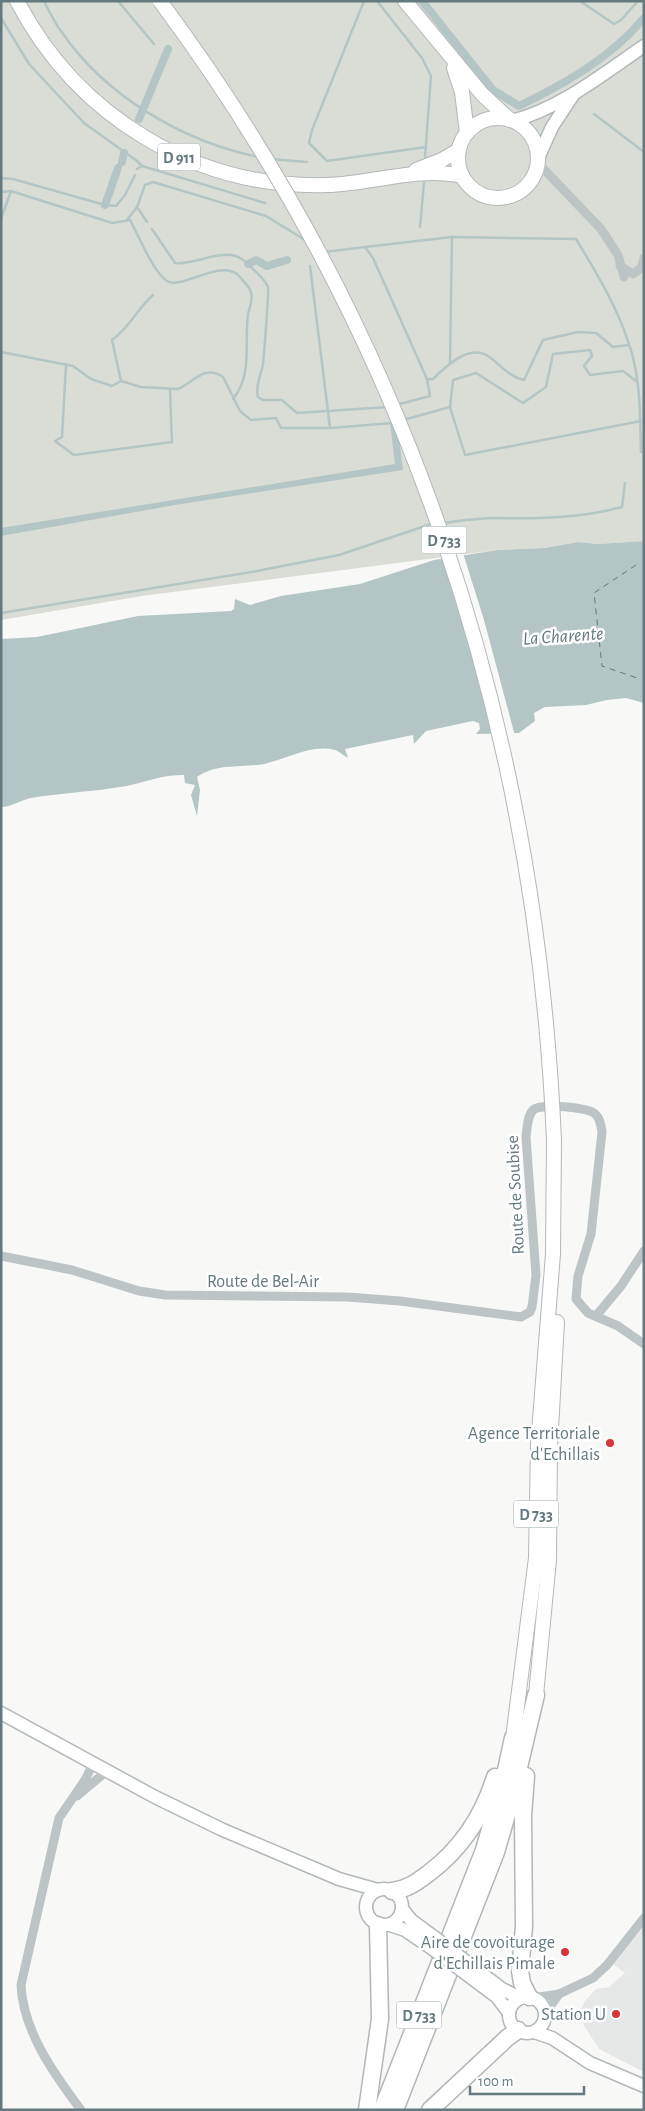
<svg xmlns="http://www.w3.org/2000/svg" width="645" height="2111" font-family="'Alegreya Sans',sans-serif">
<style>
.built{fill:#e6e8e7}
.green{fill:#daddd5}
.water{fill:#b4c5c6}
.pier{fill:#f8f8f6}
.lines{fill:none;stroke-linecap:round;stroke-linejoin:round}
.stream{stroke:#b4c5c6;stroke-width:2.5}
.canal{stroke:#b4c5c6;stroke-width:8}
.ferry{stroke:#60797a;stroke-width:1;stroke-dasharray:6 5;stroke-linecap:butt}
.secondary-casing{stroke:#b0b8ba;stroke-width:15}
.primary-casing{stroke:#b1b8ba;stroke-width:16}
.highway-casing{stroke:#b1b7b9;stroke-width:19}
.street{stroke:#bdc4c5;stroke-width:9}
.secondary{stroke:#fff;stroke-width:12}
.primary{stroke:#fff;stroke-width:14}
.highway{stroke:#fff;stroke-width:16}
.secondary-bridge-casing{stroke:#b0b8ba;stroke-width:15;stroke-linecap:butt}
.primary-bridge-casing{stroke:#b1b8ba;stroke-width:16;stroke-linecap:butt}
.secondary-bridge{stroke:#fff;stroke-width:12}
.primary-bridge{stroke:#fff;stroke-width:14}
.poi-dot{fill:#db3436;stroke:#fff;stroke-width:2}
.labels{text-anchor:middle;stroke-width:5;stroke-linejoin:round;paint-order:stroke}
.shield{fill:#fff;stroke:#93a2a5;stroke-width:1}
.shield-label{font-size:16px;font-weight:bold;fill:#657a7f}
.street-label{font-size:18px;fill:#657a7f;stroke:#fff}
.poi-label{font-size:18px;fill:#657a7f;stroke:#fff;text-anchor:end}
.water-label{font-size:19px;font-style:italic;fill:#60797a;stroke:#fff}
</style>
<rect width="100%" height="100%" fill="#f8f8f6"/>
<polygon class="built" points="644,1926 644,2072 599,2049 578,2016 585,2001 596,1989 609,1987 625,1973 613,1964"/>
<polygon class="green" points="1,1 644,1 644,541 598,544 578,542 545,548 498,550 142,596 1,620"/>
<g class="water">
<polygon points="397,422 403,470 175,505 1,536 1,528 395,464 390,423"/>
<path d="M644 541V703L626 698 607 700 586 705 545 707 534 713 535 721 519 733 476 734 480 729 479 723 473 721 426 731 414 744 413 735 345 749 348 758C344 756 339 751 335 750 311 744 287 759 264 764 242 768 217 763 197 777L200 790 197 816 191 795 195 785 185 783 184 775C161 774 142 784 120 787 90 792 60 793 31 798 21 800 11 807 1 807V639L37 637 138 616 231 611 234 609 235 599 250 605 281 596 360 584 434 560 498 550 545 548 578 542 598 544Z"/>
</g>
<polygon class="pier" points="463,553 484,620 515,736 504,735 481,683 443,556"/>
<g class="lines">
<g class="stream">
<path d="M44 1C49 11 54 22 61 31 105 96 182 141 258 157"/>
<polyline points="118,1 154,44"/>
<polyline points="364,1 312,130 309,143 327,161 426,147"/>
<polyline points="377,1 422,58 431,76 425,157"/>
<polyline points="580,1 614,24 621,20 638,1"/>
<polyline points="1,18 29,64 84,123 137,161 142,166 137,169"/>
<polyline points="594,114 644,152"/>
<polyline points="271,159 307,162"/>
<polyline points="142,166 265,203"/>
<polyline points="1,178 13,179 105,205 116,206 125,195 135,175"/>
<path d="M1 192 11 191 112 223 130 220C139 236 153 272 167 281 181 290 218 260 237 274 241 278 249 287 251 292 254 300 249 307 248 315 244 342 253 375 233 399"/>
<polyline points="137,207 147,222"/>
<polyline points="1,219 11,191"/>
<polyline points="127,220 137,207 145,185 153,182 266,216 305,240"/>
<polyline points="420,227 424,183"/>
<path d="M152 229 175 263C194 265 211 253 231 255 241 256 247 263 253 269 259 275 265 280 268 287 269 291 264 355 263 364 261 375 255 386 258 397L263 400H282L297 413 388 407"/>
<polyline points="325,252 365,247"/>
<polyline points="310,266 330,428 393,423"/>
<path d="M153 295C137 309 130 327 112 340L121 381 141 387 178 389C194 382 205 364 223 377L240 411 251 420 276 418 281 428H330"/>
<path d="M629 345 613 347 596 333 578 332 543 340 524 380C509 377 501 365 488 356 469 344 446 366 433 379H427L373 258 365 247 452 237 576 239C596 272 616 305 628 341 641 377 640 415 641 452"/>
<polyline points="1,352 73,366 91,379 112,386 121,381"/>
<polyline points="450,363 452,237"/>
<polyline points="66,365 62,437 55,441 74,455 172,442 170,390"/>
<polyline points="636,381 623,371 590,375 584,366 592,356 590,350 553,354 546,387 523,403 476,373 453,380 450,407 465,455 641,421"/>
<polyline points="396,405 430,396 427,379"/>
<polyline points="403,420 450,407"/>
<path d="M442 523C459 521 478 518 496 518 538 519 581 518 622 507L625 483"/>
<polyline points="1,613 257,571 339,555 431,524"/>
</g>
<g class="canal">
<path d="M422 1 493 90 519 106C564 84 611 58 644 18"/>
<polyline points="139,119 168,49"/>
<polyline points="122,162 124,153"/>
<polyline points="105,205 118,168"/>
<polyline points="248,264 256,260 267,266 287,260"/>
</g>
<polyline class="ferry" points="636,565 594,593 602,666 640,679"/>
<defs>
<g id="secondary">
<path d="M512 121C561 108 603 74 644 46"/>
<polyline points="539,156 552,127 573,95"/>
<polyline points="1,1713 155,1797 223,1830 339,1879 378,1890"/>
<circle cx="384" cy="1907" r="18"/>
<polyline points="403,1910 411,1920 434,1937"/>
<polyline points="390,1925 405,1930 430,1947"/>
<polyline points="469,1964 502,1989 520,1998"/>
<polyline points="465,1973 497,1997 509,2013"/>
<circle cx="527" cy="2015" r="18"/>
<polyline points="534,2032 552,2038 590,2063 644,2086"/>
</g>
<g id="primary">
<path d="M17 1C78 117 196 189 327 185 372 184 417 166 462 176"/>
<polyline points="405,1 482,94 510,120"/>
<polyline points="454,68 462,92 467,133"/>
<circle cx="498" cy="158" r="40"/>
<polyline points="416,170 442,160 459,150"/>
<polyline points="536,1695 549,1560 550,1447 557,1322"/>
<polyline points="513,1738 536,1558 538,1445 553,1254 554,1140"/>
</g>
<g id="highway">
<polyline points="526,1776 523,1816 524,1926 520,1971 522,1983 529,1997"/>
<path d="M392 1891C408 1889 417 1882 429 1873 462 1848 483 1816 495 1777"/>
<polyline points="367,2110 380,2019 378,1925"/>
<polyline points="382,2110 484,1850 503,1784 513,1738"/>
<polyline points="395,2110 496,1852 511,1801 536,1695"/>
<polyline points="430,2110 507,2038 518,2030"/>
</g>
</defs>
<use href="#secondary" class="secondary-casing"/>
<use href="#primary" class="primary-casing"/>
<use href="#highway" class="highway-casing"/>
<g class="street">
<polyline points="538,163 601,229 618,255 624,277"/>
<polyline points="620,266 633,274 641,268 644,258"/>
<path d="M1 1256 72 1270 139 1291 165 1295 347 1297 400 1301 521 1317 530 1312 532 1307 536 1275 526 1137C527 1128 527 1117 533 1110 540 1103 588 1107 595 1114 600 1118 601 1125 602 1132L591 1234 578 1276 576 1299 588 1313 618 1326 644 1344"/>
<polyline points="596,1316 621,1286 644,1251"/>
<polyline points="77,1796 108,1770"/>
<polyline points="533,1998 559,1994 593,1978 607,1965 644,1918"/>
<polyline points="545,2014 559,1994"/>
<path d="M81 2110C54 2074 23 2031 21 1985L59 1818 85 1780 94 1762"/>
</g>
<use href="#secondary" class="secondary"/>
<use href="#primary" class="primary"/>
<use href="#highway" class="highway"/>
<defs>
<g id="secondary-bridge">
<polyline points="434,1937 469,1964"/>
<polyline points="430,1947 465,1973"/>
</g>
<path id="primary-bridge" d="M160 1C409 336 536 724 554 1140"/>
</defs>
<use href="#secondary-bridge" class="secondary-bridge-casing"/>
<use href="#primary-bridge" class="primary-bridge-casing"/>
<use href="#secondary-bridge" class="secondary-bridge"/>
<use href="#primary-bridge" class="primary-bridge"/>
</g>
<g class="poi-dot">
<circle cx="610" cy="1443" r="5"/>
<circle cx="565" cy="1952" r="5"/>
<circle cx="616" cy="2014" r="5"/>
</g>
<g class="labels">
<g class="shield">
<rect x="158" y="143.5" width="42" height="27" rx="4"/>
<rect x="421.5" y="526.5" width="45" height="27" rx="4"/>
<rect x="513.5" y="1500.5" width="45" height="27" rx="4"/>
<rect x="396.5" y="2001.5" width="45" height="27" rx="4"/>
</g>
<g class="shield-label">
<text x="179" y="163">D 911</text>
<text x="444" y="546">D 733</text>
<text x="536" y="1520">D 733</text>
<text x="419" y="2021">D 733</text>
</g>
<g class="street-label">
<text transform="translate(515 1195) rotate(-93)" y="6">Route de Soubise</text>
<text x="263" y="1287">Route de Bel-Air</text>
</g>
<g class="poi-label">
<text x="600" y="1439">Agence Territoriale<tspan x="600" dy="21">d'Echillais</tspan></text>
<text x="555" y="1948">Aire de covoiturage<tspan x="555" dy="21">d'Echillais Pimale</tspan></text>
<text x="606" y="2020">Station U</text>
</g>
<g class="water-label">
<text transform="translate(563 635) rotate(-4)" y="7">La Charente</text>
</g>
</g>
<rect width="645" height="2111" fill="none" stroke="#657a7f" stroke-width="5"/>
<path d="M470 2086v8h114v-8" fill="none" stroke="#657a7f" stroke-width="2.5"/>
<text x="478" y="2086" font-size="15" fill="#657a7f" stroke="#ffffff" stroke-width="4" paint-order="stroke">100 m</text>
</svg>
